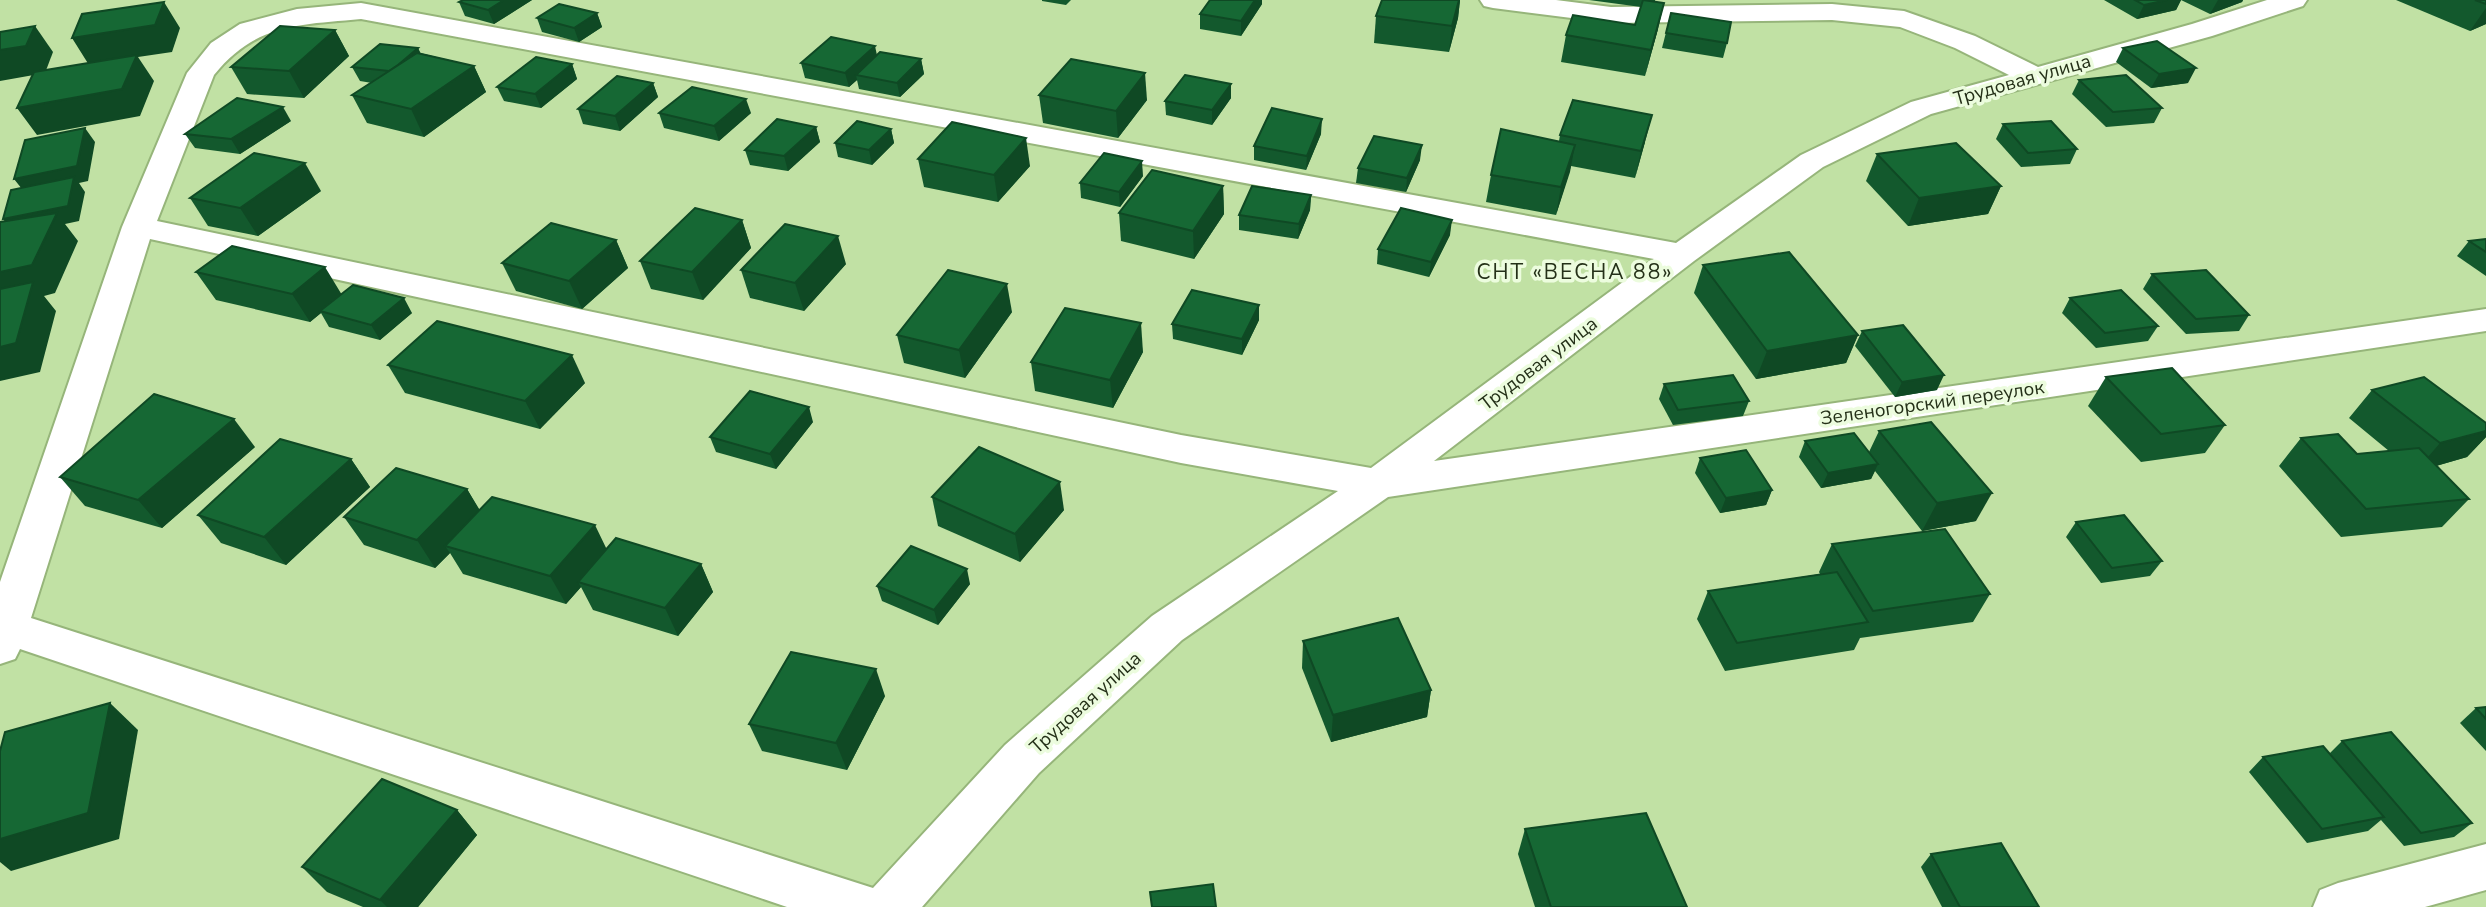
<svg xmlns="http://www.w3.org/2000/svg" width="2486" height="907" font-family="'Nunito Sans',sans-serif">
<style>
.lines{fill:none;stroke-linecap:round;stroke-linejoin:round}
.minor-casing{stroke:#96b57a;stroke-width:4}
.minor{fill:#fff;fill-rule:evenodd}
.wall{fill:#13592d}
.shaded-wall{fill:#0f4924}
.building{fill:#166834;stroke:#0f4924;stroke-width:2}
.labels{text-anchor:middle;stroke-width:7;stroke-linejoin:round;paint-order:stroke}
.street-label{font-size:19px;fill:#243018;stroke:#ecfcde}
.neighbourhood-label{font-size:21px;letter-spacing:2px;fill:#243018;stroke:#ecfcde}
</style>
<rect width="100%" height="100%" fill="#c1e1a4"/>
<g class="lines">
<defs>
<g id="minor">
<path d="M1480 0H1556L1611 7 1832 4 1904 11 1975 36 2038 67 2192 24 2267 0H2307L2303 6 2212 36 1931 114 1823 167 1694 261 1434 461 2486 309V331L1388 497 1182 640 1039 773 922 907H787L20 649 15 659 0 664V582L122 227 187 73 211 43 240 24 297 9 361 3 1676 243 1801 155 1911 102 2009 75 1955 48 1900 27 1832 20 1611 23 1493 8 1484 6ZM361 19 1654 259 1371 468 1181 435 157 221 214 75C256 23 299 25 361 19ZM150 239 1181 463 1338 491 1152 616 1005 745 873 888 31 618Z"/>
<polygon points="2486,844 2486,890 2425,907 2313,907 2320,890 2338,883"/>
</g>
</defs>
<use href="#minor" class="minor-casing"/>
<use href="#minor" class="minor"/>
</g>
<g class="wall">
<polygon points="463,0 532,0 494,24 465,16 459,2"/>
<polygon points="1042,0 1071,0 1066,5 1042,1"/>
<polygon points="1382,0 1460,0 1458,18 1449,52 1374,43 1376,16"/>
<polygon points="1589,0 1655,0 1658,29 1645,76 1561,62 1566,35 1635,25 1641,7"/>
<polygon points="2104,0 2243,0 2242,2 2210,14 2181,0 2176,10 2137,19"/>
<polygon points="2396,0 2486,0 2486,24 2470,31"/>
<polygon points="1262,4 1241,36 1200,29 1200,14"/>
<polygon points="597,13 602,27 579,42 542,32 537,18"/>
<polygon points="1671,13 1727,43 1723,58 1662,48"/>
<polygon points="335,30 349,56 304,98 247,94 231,67"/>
<polygon points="418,48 420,53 474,66 486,92 424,137 367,123 352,95 372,83 360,81 352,67"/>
<polygon points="2123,48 2188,83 2151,88 2116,62"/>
<polygon points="877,55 921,59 924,74 900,97 859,89 857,80 849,87 805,78 801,63"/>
<polygon points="572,64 577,79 541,108 504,101 497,87"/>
<polygon points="2079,80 2162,108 2154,123 2106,127 2072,94"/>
<polygon points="653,83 658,97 620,131 583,124 578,109"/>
<polygon points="1231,84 1231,98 1212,125 1166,115 1165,101"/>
<polygon points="1039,95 1147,100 1118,138 1043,123"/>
<polygon points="659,113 751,113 719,141 664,128"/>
<polygon points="291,121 240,154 195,148 185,134"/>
<polygon points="2003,124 2077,149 2070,164 2021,167 1996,139"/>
<polygon points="816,127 820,142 788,171 750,165 745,150"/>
<polygon points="891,129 894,143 872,165 838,157 835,143"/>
<polygon points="1321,134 1306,170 1254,160 1254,146"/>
<polygon points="1560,135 1645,142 1635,178 1571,166 1556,215 1486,202 1491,175 1559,141"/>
<polygon points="1877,154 2001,186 1988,214 1908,226 1866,181"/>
<polygon points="918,159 1030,166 998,202 924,187"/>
<polygon points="1420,160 1406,192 1356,183 1358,168"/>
<polygon points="1143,176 1120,207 1081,198 1080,183"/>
<polygon points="1223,186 1224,214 1194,259 1121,241 1119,213"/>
<polygon points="321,191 258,236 208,226 190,198"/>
<polygon points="1311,195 1310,210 1298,239 1239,230 1239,215"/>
<polygon points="742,220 751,248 703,300 651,289 640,261"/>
<polygon points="1450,235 1429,277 1377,264 1378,249"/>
<polygon points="2486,239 2486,276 2457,256 2469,241"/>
<polygon points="616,240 628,268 582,309 516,291 502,263"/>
<polygon points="846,264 804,311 750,298 741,270"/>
<polygon points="1703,265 1858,335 1846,363 1756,379 1694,293"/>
<polygon points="196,272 342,294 412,313 380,340 329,327 321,313 310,322 216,300"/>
<polygon points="2152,274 2249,315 2239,331 2186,334 2143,289"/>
<polygon points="2070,298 2158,326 2148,341 2096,348 2062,313"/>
<polygon points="1259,305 1259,320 1242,355 1173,339 1172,324"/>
<polygon points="1012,312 965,378 904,363 897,335"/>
<polygon points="1862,331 1937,390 1895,397 1855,346"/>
<polygon points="1143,352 1113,408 1035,391 1031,362"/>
<polygon points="388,365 585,383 540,429 405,393"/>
<polygon points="2106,377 2225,425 2205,453 2141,462 2088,406"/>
<polygon points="1664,384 1749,401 1743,416 1673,425 1659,399"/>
<polygon points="2372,390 2486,423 2486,437 2467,457 2436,466 2469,499 2442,527 2341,537 2279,466 2301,438 2357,454 2389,451 2349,418"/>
<polygon points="813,422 776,469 716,452 710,437"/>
<polygon points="1879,431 1976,521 1922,531 1875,471 1871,479 1821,488 1799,457 1805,441 1869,452"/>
<polygon points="255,447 162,528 85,506 60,477"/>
<polygon points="1700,458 1772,490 1766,505 1720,513 1695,473"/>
<polygon points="351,459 370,487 286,565 221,543 198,515"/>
<polygon points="467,489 479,510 607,549 701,564 713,592 678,636 593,610 581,587 566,604 463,574 450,553 435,568 364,545 344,517"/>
<polygon points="932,497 1064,510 1020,562 938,526"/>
<polygon points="2076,522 2162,561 2150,576 2101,583 2066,537"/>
<polygon points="1832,544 1990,594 1973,622 1860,638 1854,650 1725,671 1697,619 1708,591 1820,574 1819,572"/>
<polygon points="970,584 938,625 882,601 877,586"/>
<polygon points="1303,641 1431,690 1427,717 1331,742 1302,668"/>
<polygon points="885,696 847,770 762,751 749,724"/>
<polygon points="2486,707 2486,751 2460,723 2476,708"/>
<polygon points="2342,741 2472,823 2454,837 2404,846 2381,820 2368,831 2307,843 2249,772 2263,757 2329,754"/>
<polygon points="457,810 477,835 418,907 363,907 327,892 302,867"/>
<polygon points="1525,829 1687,907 1535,907 1518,854"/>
<polygon points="1931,854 2039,907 1942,907 1921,867"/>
</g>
<g class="shaded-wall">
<polygon points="504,0 532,0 494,24 488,10"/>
<polygon points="1255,0 1262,0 1262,4 1241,36 1241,21"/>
<polygon points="1459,0 1460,0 1458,18 1449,52 1452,26"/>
<polygon points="2167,0 2181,0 2176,10 2137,19 2144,5"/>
<polygon points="2218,0 2243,0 2242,2 2210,14"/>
<polygon points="164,2 180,28 172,52 138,57 154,81 140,116 37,135 17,108 89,65 72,38"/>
<polygon points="1664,3 1658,29 1645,76 1651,50"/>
<polygon points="2486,8 2486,24 2470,31"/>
<polygon points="597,13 602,27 579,42 574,28"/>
<polygon points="35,26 53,52 45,73 0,81 0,50"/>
<polygon points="335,30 349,56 304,98 289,71"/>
<polygon points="875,46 878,60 856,75 857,80 849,87 845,73"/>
<polygon points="418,48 425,62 391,71"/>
<polygon points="921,59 924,74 900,97 897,83"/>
<polygon points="572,64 577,79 541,108 535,94"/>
<polygon points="474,66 486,92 424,137 411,109"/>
<polygon points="2196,68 2188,83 2151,88 2159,74"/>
<polygon points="1145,73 1147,100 1118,138 1116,111"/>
<polygon points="653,83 658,97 620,131 615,116"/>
<polygon points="1231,84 1231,98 1212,125 1212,110"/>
<polygon points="746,99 751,113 719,141 714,126"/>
<polygon points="283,107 291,121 240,154 231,139"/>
<polygon points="1652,115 1645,142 1635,178 1641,151"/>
<polygon points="1322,119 1321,134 1306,170 1307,156"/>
<polygon points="816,127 820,142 788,171 784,156"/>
<polygon points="85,128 95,142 88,181 79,183 85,192 79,221 65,224 78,241 55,293 44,296 56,311 40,372 0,381 0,272 15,234 3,219 26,194 14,179"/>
<polygon points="891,129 894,143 872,165 869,150"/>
<polygon points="1026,138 1030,166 998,202 994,175"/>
<polygon points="1422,145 1420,160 1406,192 1407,178"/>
<polygon points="1575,145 1570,172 1556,215 1561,187"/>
<polygon points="1142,161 1143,176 1120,207 1119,192"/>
<polygon points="305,163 321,191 258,236 240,208"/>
<polygon points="1223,186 1224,214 1194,259 1193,231"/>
<polygon points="2001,186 1988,214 1908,226 1919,198"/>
<polygon points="1311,195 1310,210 1298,239 1299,224"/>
<polygon points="742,220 751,248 703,300 692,272"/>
<polygon points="1452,220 1450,235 1429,277 1431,262"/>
<polygon points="838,236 846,264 804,311 795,283"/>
<polygon points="616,240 628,268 582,309 569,281"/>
<polygon points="325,267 342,295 320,311 321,313 310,322 292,294"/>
<polygon points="1007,284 1012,312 965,378 959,350"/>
<polygon points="404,298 412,313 380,340 371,325"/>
<polygon points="1259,305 1259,320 1242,355 1242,339"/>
<polygon points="1141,323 1143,352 1113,408 1110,380"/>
<polygon points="1858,335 1846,363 1756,379 1767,351"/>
<polygon points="572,355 585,383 540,429 525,401"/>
<polygon points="1944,375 1937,390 1895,397 1902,382"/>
<polygon points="809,407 813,422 776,469 770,454"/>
<polygon points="234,419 255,447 162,528 138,500"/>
<polygon points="2486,431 2486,437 2467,457 2415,472 2440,443"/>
<polygon points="351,459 370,487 286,565 264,537"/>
<polygon points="1878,464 1871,479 1821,488 1828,473"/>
<polygon points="1060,482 1064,510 1020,562 1015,534"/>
<polygon points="467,489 484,517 445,546 450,553 435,568 417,540"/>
<polygon points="1772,490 1766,505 1720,513 1726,498"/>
<polygon points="1992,493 1976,521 1922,531 1937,503"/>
<polygon points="595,525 609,554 578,582 581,587 566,604 550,576"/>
<polygon points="701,564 713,592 678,636 665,608"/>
<polygon points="967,569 970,584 938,625 934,610"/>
<polygon points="876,669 885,696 847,770 836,743"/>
<polygon points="1431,690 1427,717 1331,742 1333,715"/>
<polygon points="110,703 138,730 119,839 11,871 0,862 0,839"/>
<polygon points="457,810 477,835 418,907 387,907 380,900"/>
</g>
<g class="building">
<polygon points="463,0 504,0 488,10 459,2"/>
<polygon points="1210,0 1255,0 1241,21 1200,14"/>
<polygon points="1382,0 1459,0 1452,26 1376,16"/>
<polygon points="1643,0 1664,3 1651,50 1566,35 1573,15 1635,25"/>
<polygon points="2135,0 2167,0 2144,5"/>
<polygon points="2475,0 2486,0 2486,4"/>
<polygon points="164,2 155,25 72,38 82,14"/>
<polygon points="559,4 597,13 574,28 537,18"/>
<polygon points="1671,13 1731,22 1727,43 1666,33"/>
<polygon points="35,26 26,46 0,50 0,32"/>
<polygon points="280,26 335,30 289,71 231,67"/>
<polygon points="831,37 875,46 845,73 801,63"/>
<polygon points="2157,41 2196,68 2159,74 2123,48"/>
<polygon points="380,44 418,48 398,65 389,71 352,67"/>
<polygon points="880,52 921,59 897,83 856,75"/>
<polygon points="417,53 474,66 411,109 352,95"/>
<polygon points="137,55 122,89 17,108 34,72"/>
<polygon points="536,57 572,64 535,94 497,87"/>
<polygon points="1071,59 1145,73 1116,111 1039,95"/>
<polygon points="1185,75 1231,84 1212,110 1165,101"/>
<polygon points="2126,75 2162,108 2113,112 2079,80"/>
<polygon points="617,76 653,83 615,116 578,109"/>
<polygon points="692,87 746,99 714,126 659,113"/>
<polygon points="237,98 283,107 231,139 185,134"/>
<polygon points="1573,100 1652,115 1641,151 1560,135"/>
<polygon points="1272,108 1322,119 1307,156 1254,146"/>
<polygon points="777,119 816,127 784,156 745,150"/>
<polygon points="857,121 891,129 869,150 835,143"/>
<polygon points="2051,121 2077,149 2028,153 2003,124"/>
<polygon points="952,122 1026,138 994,175 918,159"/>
<polygon points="85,128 77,166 14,179 25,140"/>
<polygon points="1501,129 1575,145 1561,187 1491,175"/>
<polygon points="1374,136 1422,145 1407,178 1358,168"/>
<polygon points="1956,143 2001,186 1919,198 1877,154"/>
<polygon points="254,153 305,163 240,208 190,198"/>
<polygon points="1104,153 1142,161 1119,192 1080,183"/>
<polygon points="1152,170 1223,186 1193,231 1119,213"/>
<polygon points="74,177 68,206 3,219 11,190"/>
<polygon points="1252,186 1311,195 1299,224 1239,215"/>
<polygon points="695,208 742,220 692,272 640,261"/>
<polygon points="1401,208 1452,220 1431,262 1378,249"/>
<polygon points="57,213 32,265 0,272 0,222"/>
<polygon points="551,223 616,240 569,281 502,263"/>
<polygon points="785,224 838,236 795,283 741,270"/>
<polygon points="2486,239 2486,252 2469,241"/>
<polygon points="232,246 325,267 292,294 196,272"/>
<polygon points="1789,252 1858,335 1767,351 1703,265"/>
<polygon points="948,270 1007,284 959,350 897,335"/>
<polygon points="2206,270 2249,315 2196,319 2152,274"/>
<polygon points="33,282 16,343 0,347 0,289"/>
<polygon points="353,285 404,298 371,325 320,311"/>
<polygon points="1192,290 1259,305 1242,339 1172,324"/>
<polygon points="2121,290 2158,326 2105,333 2070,298"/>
<polygon points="1065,308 1141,323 1110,380 1031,362"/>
<polygon points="437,321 572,355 525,401 388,365"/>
<polygon points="1903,325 1944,375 1902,382 1862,331"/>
<polygon points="2172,368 2225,425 2161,434 2106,377"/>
<polygon points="1733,375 1749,401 1678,410 1664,384"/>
<polygon points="2424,377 2486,423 2486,431 2440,443 2372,390"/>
<polygon points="750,391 809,407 770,454 710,437"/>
<polygon points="154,394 234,419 138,500 60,477"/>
<polygon points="1931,422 1992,493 1937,503 1879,431"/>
<polygon points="1854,433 1878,464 1828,473 1805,441"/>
<polygon points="2338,434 2357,454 2419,448 2469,499 2366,509 2301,438"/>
<polygon points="280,439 351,459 264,537 198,515"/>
<polygon points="979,447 1060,482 1015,534 932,497"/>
<polygon points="1746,450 1772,490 1726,498 1700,458"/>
<polygon points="396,468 467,489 417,540 344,517"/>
<polygon points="492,497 595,525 550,576 445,546"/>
<polygon points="2124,515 2162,561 2112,568 2076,522"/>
<polygon points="1945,529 1990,594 1873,611 1832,544"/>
<polygon points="616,538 701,564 665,608 578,582"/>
<polygon points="911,546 967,569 934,610 877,586"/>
<polygon points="1837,572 1868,622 1737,643 1708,591"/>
<polygon points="1398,618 1431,690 1333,715 1303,641"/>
<polygon points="791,652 876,669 836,743 749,724"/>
<polygon points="110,703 88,813 0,839 0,751 5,732"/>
<polygon points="2486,707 2486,719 2476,708"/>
<polygon points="2391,732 2472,823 2421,833 2342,741"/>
<polygon points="2323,746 2384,817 2322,829 2263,757"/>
<polygon points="382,779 457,810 380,900 302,867"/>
<polygon points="1646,813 1687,907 1551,907 1525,829"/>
<polygon points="2001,843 2039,907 1960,907 1931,854"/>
<polygon points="1213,884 1216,907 1152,907 1150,892"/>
</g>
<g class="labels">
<g class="street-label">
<text transform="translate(2022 79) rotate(-16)" y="7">Трудовая улица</text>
<text transform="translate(1538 363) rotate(-37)" y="7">Трудовая улица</text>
<text transform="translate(1932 402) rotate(-8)" y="7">Зеленогорский переулок</text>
<text transform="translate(1085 702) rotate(-42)" y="7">Трудовая улица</text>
</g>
<g class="neighbourhood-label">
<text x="1575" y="279">СНТ «ВЕСНА 88»</text>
</g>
</g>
</svg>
